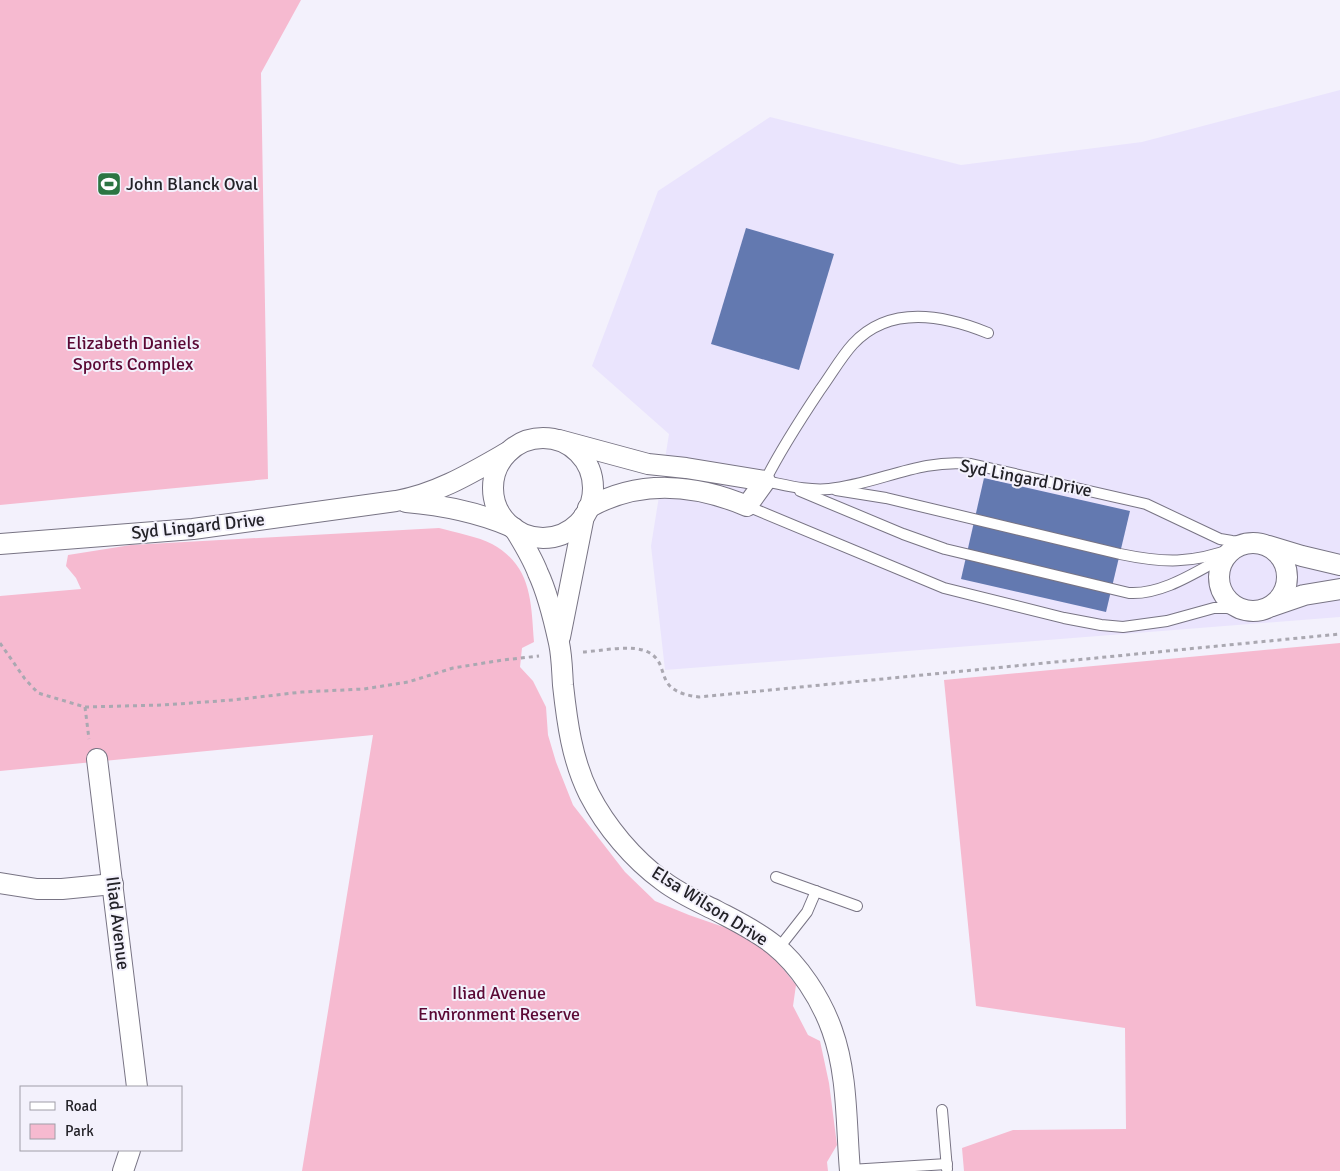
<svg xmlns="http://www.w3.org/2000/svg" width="1340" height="1171" font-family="Signika,sans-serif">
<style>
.built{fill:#eae4fd}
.green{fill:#f6bad0}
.building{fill:#6379b0}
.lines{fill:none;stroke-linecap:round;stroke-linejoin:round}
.lane-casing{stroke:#787484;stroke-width:12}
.street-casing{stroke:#787484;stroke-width:22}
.path{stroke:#aaa8b1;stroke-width:3;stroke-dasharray:4 4;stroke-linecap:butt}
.lane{stroke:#fff;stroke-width:10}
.street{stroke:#fff;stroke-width:20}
.labels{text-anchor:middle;stroke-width:4;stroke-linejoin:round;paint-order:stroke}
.poi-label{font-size:18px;fill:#232228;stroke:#f3f1fc;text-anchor:start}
.park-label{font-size:18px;fill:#5a0834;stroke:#f3f1fc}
.street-label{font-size:18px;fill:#232228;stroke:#f3f1fc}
</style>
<rect width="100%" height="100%" fill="#f3f1fc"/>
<polygon class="built" points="1340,90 1340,617 665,670 651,546 669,434 592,366 658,191 770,117 961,165 1142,142"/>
<g class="green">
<polygon points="0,0 301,0 261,73 268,479 0,505"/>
<path d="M439 528C454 532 479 537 492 544 532 566 531 602 534 642L522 648 520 667 533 681 546 707 548 735 556 762 573 805 625 872 655 901 689 915 738 932 769 951 796 985 793 1006 808 1035 820 1041 829 1083 837 1145 827 1162 828 1171H302L373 735 0 771V596L81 589 76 578 66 566 68 555 131 545Z"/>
<polygon points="1340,643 1340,1171 964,1171 962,1148 1013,1130 1126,1129 1125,1028 976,1006 944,680"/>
</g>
<g class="building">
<polygon points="746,228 834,254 799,370 711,344"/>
<polygon points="984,478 1130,511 1106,612 961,579"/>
</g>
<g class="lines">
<defs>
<g id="lane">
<path d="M988 333C944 315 890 304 853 344 841 357 831 375 820 390 800 420 781 449 765 481 786 485 807 491 829 489 878 484 920 458 971 464L1146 504 1220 539 1232 541 1251 543"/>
<path d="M836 490 886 498 1120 554C1163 563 1192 564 1234 548"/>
<path d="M800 491 903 534 945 549 1129 593C1163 595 1197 571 1226 556"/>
<polyline points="747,506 944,588 1064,618 1101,625 1123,627 1167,621 1214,608 1227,608 1245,611"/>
<polyline points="776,877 857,906"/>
<polyline points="778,949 807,912 816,891"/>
<polyline points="942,1110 947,1169"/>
<polyline points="850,1170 947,1164"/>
</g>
<g id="street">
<circle cx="543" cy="488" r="50"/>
<path d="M559 440 648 464 686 468 765 481 747 506C695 484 639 479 588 508"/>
<path d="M406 502C441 505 477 512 510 526"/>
<path d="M514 528C523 543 532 557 538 573 548 594 554 620 559 643 562 657 562 671 563 685 567 722 572 760 589 794 606 827 633 859 663 881 680 894 699 902 717 911 736 921 757 931 774 945 799 965 821 999 832 1030 848 1074 846 1125 850 1171"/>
<circle cx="1253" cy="577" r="34"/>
<path d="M0 544 193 529 396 501C437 494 473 472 508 452"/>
<polyline points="1269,546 1302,556 1340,565"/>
<polyline points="1272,606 1304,595 1340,589"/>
<polyline points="560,637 584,516"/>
<polyline points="97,759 137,1087"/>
<polyline points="0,883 37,889 62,889 113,884"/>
<polyline points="123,1171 130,1150"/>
</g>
</defs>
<use href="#lane" class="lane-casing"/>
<use href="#street" class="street-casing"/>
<g class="path">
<polyline points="0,643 25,679 38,693 85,707 163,705 233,700 302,692 364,689 408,682 453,668 503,660 539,656"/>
<path d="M583 652C601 651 632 644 648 652 673 665 650 691 699 697L1340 634"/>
<polyline points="85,707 89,739"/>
</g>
<use href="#lane" class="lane"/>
<use href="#street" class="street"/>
</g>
<defs>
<symbol id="stadium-square" viewBox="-11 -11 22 22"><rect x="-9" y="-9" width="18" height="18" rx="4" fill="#2c7542" stroke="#f3f1fc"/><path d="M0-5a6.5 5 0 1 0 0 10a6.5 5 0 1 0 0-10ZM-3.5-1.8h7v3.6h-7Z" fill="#fff"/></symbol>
</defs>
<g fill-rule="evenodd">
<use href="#stadium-square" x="95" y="170" width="28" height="28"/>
</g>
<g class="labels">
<g class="poi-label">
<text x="126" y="190">John Blanck Oval</text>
</g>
<g class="park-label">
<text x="133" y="349">Elizabeth Daniels<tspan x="133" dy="21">Sports Complex</tspan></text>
<text x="499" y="999">Iliad Avenue<tspan x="499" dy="21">Environment Reserve</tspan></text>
</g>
<g class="street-label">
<text transform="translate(1026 478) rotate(11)" y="6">Syd Lingard Drive</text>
<text transform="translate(198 526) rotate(-6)" y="6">Syd Lingard Drive</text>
<text transform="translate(710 906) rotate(32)" y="6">Elsa Wilson Drive</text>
<text transform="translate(118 923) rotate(83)" y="6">Iliad Avenue</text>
</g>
</g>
<rect x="20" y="1086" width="162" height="65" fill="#f3f1fc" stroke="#a09ea7"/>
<rect x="30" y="1102" width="25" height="8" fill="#ffffff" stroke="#a09ea7"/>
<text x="65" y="1111" font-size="15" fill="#232228">Road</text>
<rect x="30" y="1124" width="25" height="15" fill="#f6bad0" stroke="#a09ea7"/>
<text x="65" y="1136" font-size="15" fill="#232228">Park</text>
</svg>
